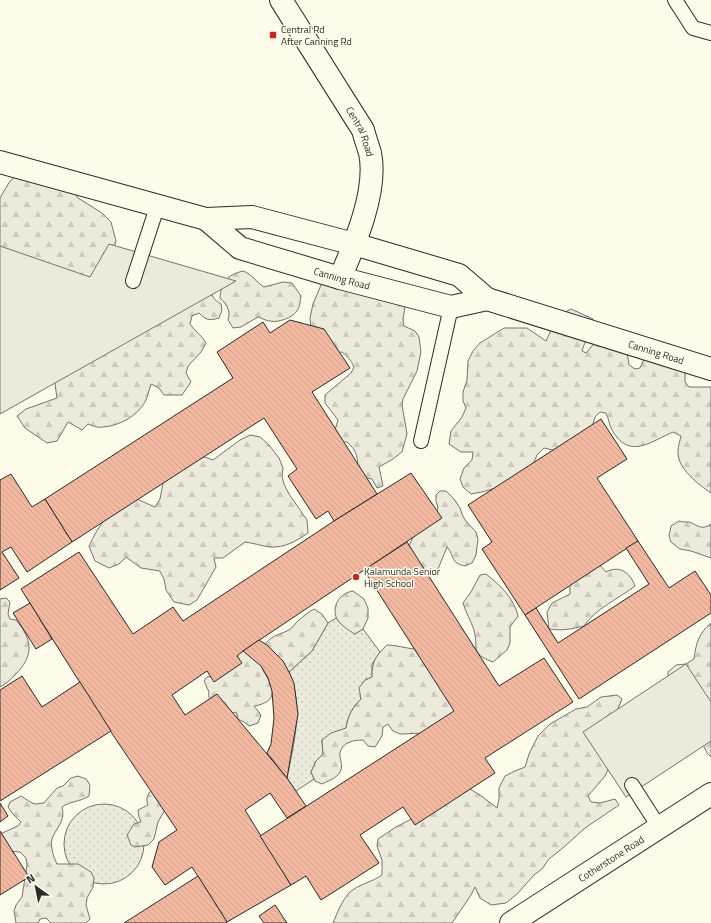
<svg xmlns="http://www.w3.org/2000/svg" width="711" height="923" font-family="'Titillium Web',sans-serif">
<style>
.grass{fill:url(#grass-dots);stroke:#74746e}
.forest{fill:url(#forest-firs);stroke:#74746e}
.parking{fill:#eceadb;stroke:#74746e}
.building{fill:url(#building-back-hatch);stroke:#2b2b2b}
.lines{fill:none;stroke-linecap:round;stroke-linejoin:round}
.service-casing{stroke:#2b2b2b;stroke-width:16}
.minor-casing{stroke:#2b2b2b;stroke-width:24}
.tertiary-casing{stroke:#2b2b2b;stroke-width:24}
.primary-casing{stroke:#2b2b2b;stroke-width:24}
.service{stroke:#fdfbea;stroke-width:14}
.minor{stroke:#fdfbea;stroke-width:22}
.tertiary{stroke:#fdfbea;stroke-width:22}
.primary{stroke:#fdfbea;stroke-width:22}
.poi-dot{fill:#c62828;stroke:#fdfbea;stroke-width:1.5}
.labels{text-anchor:middle;stroke-width:3;stroke-linejoin:round;paint-order:stroke}
.poi-label{font-size:10px;fill:#2b2b2b;stroke:#fdfbea;text-anchor:start}
.street-label{font-size:10px;fill:#2b2b2b;stroke:#fdfbea}
</style>
<defs>
<pattern id="grass-dots" width="8" height="8" patternUnits="userSpaceOnUse"><rect width="8" height="8" fill="#ecebdb"/><path d="M2 2h.1M6 6h.1" fill="none" stroke="#cbcabc" stroke-width="1.8" stroke-linecap="round"/></pattern>
<pattern id="forest-firs" width="22" height="20" patternUnits="userSpaceOnUse"><rect width="22" height="20" fill="#ecebdb"/><path d="M5 1l3.5 6h-7zM16 11l3.5 6h-7z" fill="#cbcabc"/></pattern>
<pattern id="building-back-hatch" width="6" height="6" patternUnits="userSpaceOnUse"><rect width="6" height="6" fill="#f2b8a0"/><path d="M-1 5l2 2M0 0l6 6M5-1l2 2" fill="none" stroke="#d09e8a"/></pattern>
</defs>
<rect width="100%" height="100%" fill="#fdfbea"/>
<g class="grass">
<path d="M336 618 341 624 355 634 363 629 380 652 372 664V677L365 680 360 696 361 699C352 708 348 716 346 728L322 740 323 754 316 761 311 772 314 779 296 791 287 778C294 742 304 707 289 672L312 651 328 623Z"/>
<circle cx="104" cy="844" r="40"/>
</g>
<g class="forest">
<polygon points="29,166 68,183 78,198 102,213 111,222 116,241 112,254 90,286 0,252 0,198 10,181"/>
<path d="M243 271C252 274 256 282 264 287L283 282 292 283 301 296C300 301 300 307 297 311 292 318 278 323 270 321 266 321 262 318 258 317L241 327 233 328 228 320C231 311 227 305 220 298 221 282 227 275 243 271Z"/>
<path d="M329 279 405 306 403 320 404 326 415 331 419 337 421 352 417 371 403 399 402 405 407 434 402 452 393 459 379 467 383 486 377 488 372 479 362 477 357 472C359 460 357 450 347 442H340L334 433 338 420 325 403V395L351 373 354 367C351 360 347 356 342 352L336 353 311 329 310 318 313 304 321 285Z"/>
<path d="M211 289C212 297 214 300 221 304L222 310 219 318C209 321 206 320 199 313L192 316 190 324C195 332 202 335 206 343L201 352 188 366 186 373 191 382 182 395H164L159 388 151 384C149 390 148 396 145 402 137 416 119 426 103 427 98 428 93 426 88 424L82 430 68 422 57 441 47 443 25 428 17 416 26 409 57 398 54 377Z"/>
<path d="M571 309 593 319C592 330 585 340 582 351L586 353 599 338 626 346 629 365 635 369 640 368 648 350 685 367V382L689 387H711V493C699 485 677 468 678 452 678 446 680 441 681 436L673 432C650 442 629 460 612 430 609 425 609 419 606 413L600 412 595 417 590 433 557 451 544 448 537 455 532 467 496 488 482 492 471 494 463 487 460 479 464 468 472 460 473 452H461L449 444 451 431 462 417 466 408 463 401V392L467 380 468 361 473 351 480 343 504 328H527L546 341C552 328 557 315 571 309Z"/>
<path d="M250 435 260 437 269 445 279 458 283 468 282 476 284 484 289 494 307 520 308 533C296 541 285 548 270 547 262 546 253 543 245 542L223 558H214L216 567 197 600 189 605 174 602 166 590 164 579 160 571 141 568 126 557 119 564 109 568 95 561 89 546C98 526 112 506 132 497L155 507 160 499 163 483 188 462 205 457 213 460 240 440Z"/>
<path d="M440 491H446L454 499 460 508 462 514 465 520 476 532 478 539 476 555 472 563 465 566C450 563 455 556 447 547L438 569C430 572 427 572 419 570L407 550 417 529 436 514 438 508 436 501V495Z"/>
<path d="M679 521C682 522 686 522 689 522 698 525 701 531 711 524V558L691 551 680 549 671 542 669 536 671 526Z"/>
<path d="M598 563 606 572C619 565 630 572 635 586 618 599 595 609 584 626 572 629 562 631 549 629L547 612 552 603 570 594V581Z"/>
<path d="M486 574C500 585 514 598 518 616L510 627V643L507 650 493 662C469 653 479 649 474 630 471 621 466 613 463 603L471 592 480 575Z"/>
<path d="M353 591 364 599 368 608V618L363 629 355 634C349 631 338 623 336 617 332 604 341 593 353 591Z"/>
<path d="M6 598 10 602 8 614 10 619 16 620C33 640 34 656 15 675 10 680 6 684 0 687V599Z"/>
<path d="M314 609 322 614 328 623 312 651 289 672 263 648C270 635 277 636 289 630 293 628 295 623 298 621 303 616 309 612 314 609Z"/>
<path d="M711 623V757L707 753 698 734 668 682V672L676 665 686 664 694 659C696 643 699 633 711 623Z"/>
<path d="M387 645C396 645 405 648 414 649L463 713 428 733 400 734 393 731 388 724 383 727 382 736 375 747 368 746 363 740C354 740 342 742 340 753 339 759 344 765 340 772 337 778 328 781 322 784L315 781 311 772 316 761 323 754 322 740 331 733 346 728C348 716 352 708 361 699L359 688 365 680 372 677C372 661 375 657 387 645Z"/>
<path d="M240 649C246 652 253 656 258 661 261 663 262 668 264 672 275 689 278 702 254 706L261 715 258 723 249 726 244 722 238 719 236 712 228 715C221 709 206 702 209 692L204 681 207 677 218 675Z"/>
<path d="M617 695 622 699 614 718 610 765 605 776 588 796 591 802 600 803 615 799 619 805 585 828 564 847 549 859 542 869 534 875 517 894 506 903 491 905 480 898 475 887 471 895 452 923H333C337 913 342 901 349 893 358 884 373 882 382 875V860L377 846 378 839 396 827 470 789 480 795 497 808 499 799V788L505 776 515 771 525 767 529 754 538 736 550 724 576 709 587 707 601 697Z"/>
<path d="M78 776 86 779 90 785 89 796C80 802 70 801 62 807 66 822 56 827 52 839 50 847 54 858 57 864H78L91 872 94 878 93 887 87 898 86 905 90 919 86 923H51L46 918 40 919 38 923H16L14 911 16 905 22 897 27 865 26 858 20 852 8 851 0 834 18 826 21 822 12 813 8 807 10 802 21 796 32 803 36 804 44 803 57 788 63 786 71 778Z"/>
<path d="M154 788 166 808 158 822 154 839 148 845 135 847 131 845 127 835 134 824 141 822 139 817 138 810 148 805C145 798 148 793 154 788Z"/>
</g>
<g class="parking">
<polygon points="109,244 236,281 0,414 0,246 90,277"/>
<polygon points="686,664 711,702 711,741 626,797 583,732"/>
</g>
<g class="building">
<polygon points="290,320 324,329 350,368 312,392 377,494 334,521 328,511 316,519 288,476 297,469 264,418 72,542 45,499 233,378 217,352 263,322 270,333"/>
<polygon points="601,419 627,459 597,478 638,541 525,615 482,549 492,542 468,505"/>
<polygon points="411,473 442,518 243,651 237,656 242,663 214,682 207,671 172,695 185,715 217,694 287,778 306,806 287,818 270,793 245,810 291,885 227,922 192,867 165,885 152,867 159,842 177,830 113,735 21,589 79,552 133,634 173,607 183,621 334,521"/>
<polygon points="11,474 32,507 45,499 72,542 27,572 11,547 2,552 19,578 0,590 0,480"/>
<polygon points="638,541 669,588 695,571 711,595 711,613 579,699 525,615 536,608 558,643 649,584 626,548"/>
<polygon points="407,542 499,686 544,658 573,702 485,758 495,773 415,825 403,807 360,835 379,863 321,900 306,876 291,885 260,836 454,711 364,570"/>
<polygon points="30,603 52,639 36,649 13,613"/>
<polygon points="259,640 267,645 283,661 289,672 294,683 298,714 287,778 267,753 271,744 274,718 272,691 268,678 261,666 243,651"/>
<polygon points="22,676 42,707 80,682 111,731 0,801 0,690"/>
<polygon points="0,803 8,816 0,822"/>
<polygon points="0,831 29,877 0,895"/>
<polygon points="198,876 227,922 226,923 124,923"/>
<polygon points="275,905 287,923 264,923 259,916"/>
</g>
<g class="lines">
<defs>
<g id="service">
<polyline points="675,0 693,28 711,33"/>
<polyline points="133,281 157,207"/>
<polyline points="421,441 451,307"/>
<polyline points="632,785 659,827"/>
</g>
<g id="minor">
<path id="s1" d="M281 0 363 130C365 138 368 146 370 153 378 190 355 244 340 278"/>
</g>
<g id="tertiary">
<path id="s2" d="M511 923 711 794"/>
</g>
<g id="primary">
<path id="s3" d="M0 162 206 219 252 217 354 244 459 275 487 299 711 369"/>
<path id="s4" d="M206 219 240 248 340 278 451 307 487 299"/>
</g>
</defs>
<use href="#service" class="service-casing"/>
<use href="#minor" class="minor-casing"/>
<use href="#tertiary" class="tertiary-casing"/>
<use href="#primary" class="primary-casing"/>
<use href="#service" class="service"/>
<use href="#minor" class="minor"/>
<use href="#tertiary" class="tertiary"/>
<use href="#primary" class="primary"/>
</g>
<g class="poi-dot">
<rect x="269" y="31" width="8" height="8" rx="2"/>
<circle cx="356" cy="577" r="4"/>
</g>
<g class="labels">
<g class="poi-label">
<text x="281" y="33">Central Rd<tspan x="281" dy="12">After Canning Rd</tspan></text>
<text x="364" y="575">Kalamunda Senior<tspan x="364" dy="12">High School</tspan></text>
</g>
<g class="street-label">
<text dy="4" stroke="none"><textPath href="#s1" startOffset="154">Central Road</textPath></text>
<text dy="4" stroke="none"><textPath href="#s4" startOffset="151">Canning Road</textPath></text>
<text dy="4" stroke="none"><textPath href="#s3" startOffset="689">Canning Road</textPath></text>
<text dy="4" stroke="none"><textPath href="#s2" startOffset="119">Cotherstone Road</textPath></text>
</g>
</g>
<g transform="translate(36 887) rotate(327)" stroke="#fdfbea" stroke-width="3" paint-order="stroke">
<path d="M0-3L7 15L0 10L-7 15Z" fill="#2b2b2b"/>
<text y="-6" font-size="11" font-weight="bold" text-anchor="middle" fill="#2b2b2b">N</text>
</g>
</svg>
